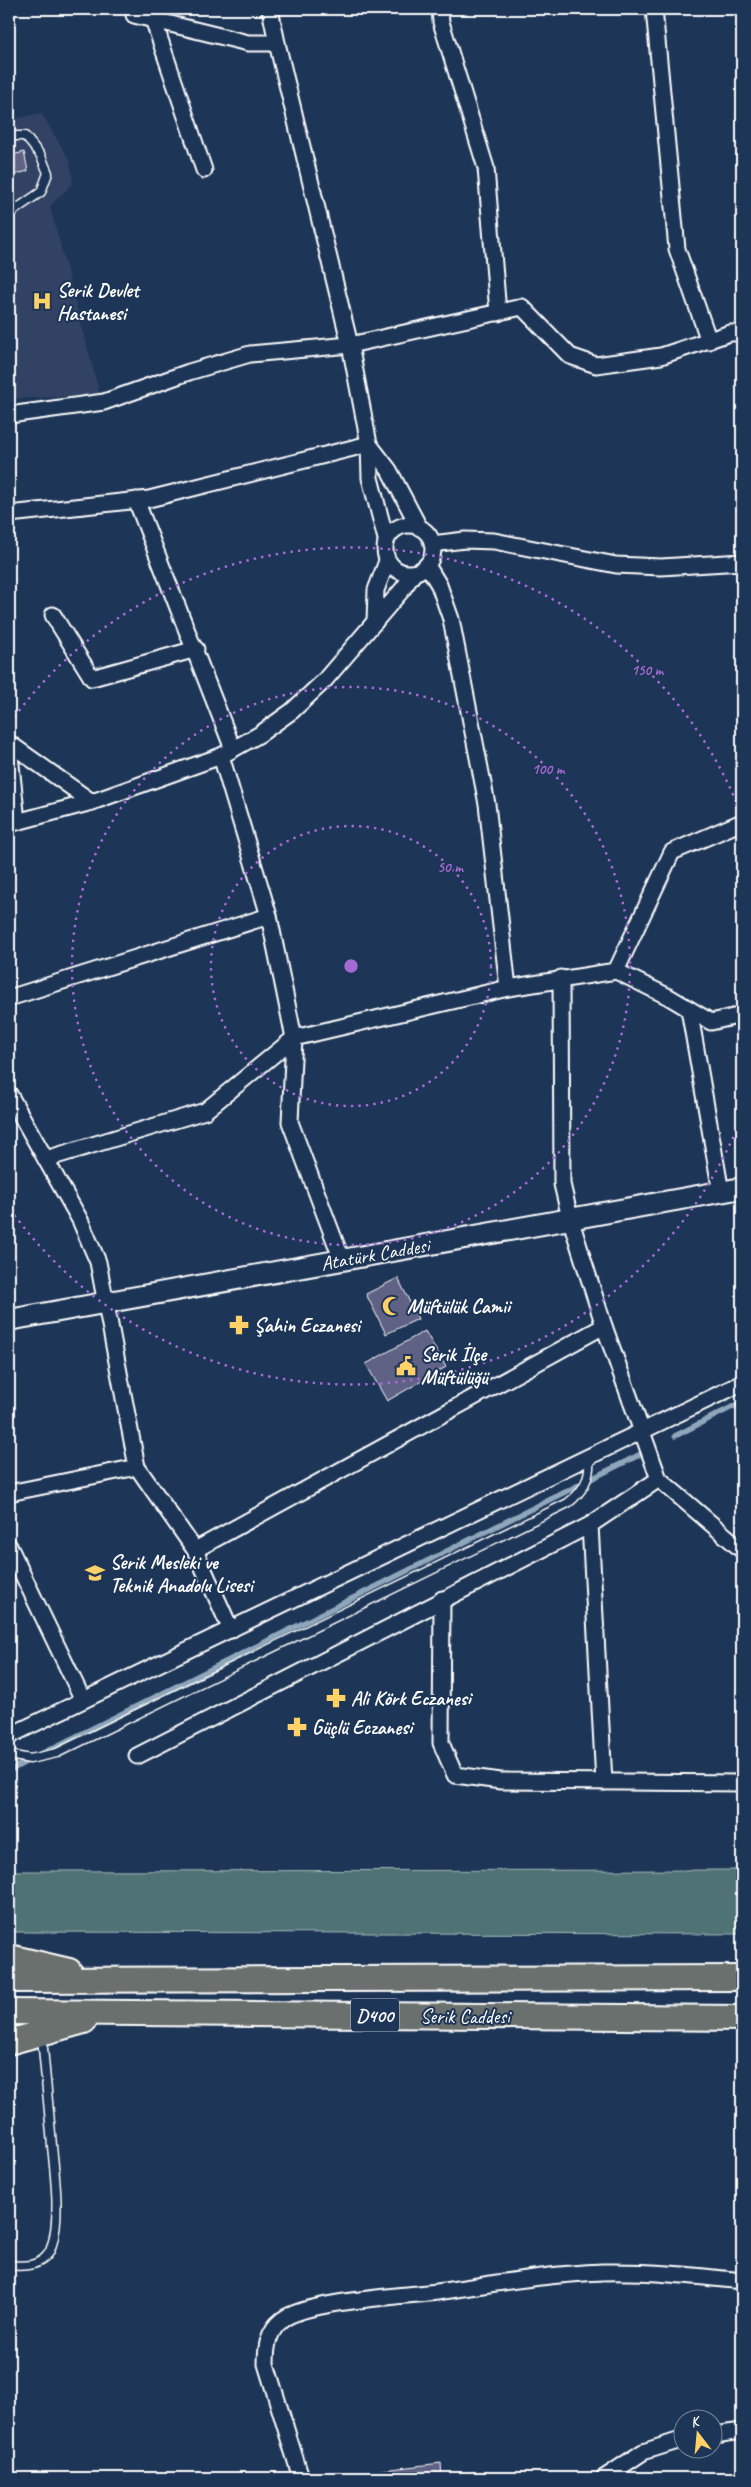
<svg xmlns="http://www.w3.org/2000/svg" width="751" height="2487" font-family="Caveat,sans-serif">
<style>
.built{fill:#314265}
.green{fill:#507374;stroke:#a8b9ba}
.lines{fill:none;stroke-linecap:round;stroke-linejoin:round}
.stream{stroke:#8fa7bb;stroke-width:5.5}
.building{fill:#616285;stroke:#fff}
.service-casing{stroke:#fff;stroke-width:11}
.minor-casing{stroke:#fff;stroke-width:19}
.secondary-casing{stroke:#fff;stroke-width:24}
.trunk-casing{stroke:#fff;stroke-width:28}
.service{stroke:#1d3557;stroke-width:8}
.minor{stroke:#1d3557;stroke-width:15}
.secondary{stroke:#1d3557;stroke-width:20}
.trunk{stroke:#6b706d;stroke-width:24}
.ring{fill:none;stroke:#a36bd2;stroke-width:2.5;stroke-dasharray:2.5 5}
.labels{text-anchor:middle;stroke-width:4;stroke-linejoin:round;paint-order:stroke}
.shield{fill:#1d3557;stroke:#bbc2cd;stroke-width:1}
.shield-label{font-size:19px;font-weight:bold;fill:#fff}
.poi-label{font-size:20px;font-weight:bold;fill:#fff;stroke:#1d3557;text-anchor:start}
.street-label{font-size:20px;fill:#fff;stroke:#1d3557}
.centre{fill:#a36bd2;stroke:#1d3557;stroke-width:2.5}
.ring-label{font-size:15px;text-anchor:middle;font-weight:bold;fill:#a36bd2;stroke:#1d3557;stroke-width:4;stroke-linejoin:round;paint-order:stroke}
</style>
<rect width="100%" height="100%" fill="#1d3557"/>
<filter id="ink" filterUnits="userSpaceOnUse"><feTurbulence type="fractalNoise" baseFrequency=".02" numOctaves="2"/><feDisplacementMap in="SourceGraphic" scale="10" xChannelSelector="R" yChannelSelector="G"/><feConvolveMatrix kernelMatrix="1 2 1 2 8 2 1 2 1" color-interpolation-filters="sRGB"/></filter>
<g filter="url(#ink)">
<polygon class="built" points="41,113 70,161 73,183 50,206 100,395 9,399 9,120"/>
<polygon class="green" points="742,1870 742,1934 9,1932 9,1871"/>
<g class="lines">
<g class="stream">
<polyline points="675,1436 742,1402"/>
<polyline points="41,1754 645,1452"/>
<polyline points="9,1771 31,1759"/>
</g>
</g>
<g class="building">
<polygon points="24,152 28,171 9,176 9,156"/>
<polygon points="398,1278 418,1319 386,1334 366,1294"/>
<polygon points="425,1331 446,1367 387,1401 366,1364"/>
<polygon points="441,2463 442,2478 324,2478 324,2477"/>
</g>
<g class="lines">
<defs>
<g id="service">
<polyline points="9,136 25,136 41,156 48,173 41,192 9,214"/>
<path d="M9 1755 30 1759 57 1753 568 1503C584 1491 591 1477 589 1457"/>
<path d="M9 2265C24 2267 45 2266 51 2248 61 2220 55 2176 52 2146 49 2109 45 2072 42 2036"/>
</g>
<g id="minor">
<polyline points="270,9 277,43 350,345 369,444 370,478 386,539"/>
<polyline points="440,9 441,22 486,168 498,313"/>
<polyline points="654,9 677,249 709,341"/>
<polyline points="134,15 248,43 277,43"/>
<polyline points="153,19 204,170"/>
<polyline points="9,415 104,402 189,372 250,354 350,345 522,307 570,356 596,365 661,356 730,333 742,333"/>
<polyline points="369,444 389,470 419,527"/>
<polyline points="136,500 233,749"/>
<polyline points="9,514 149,499 369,444"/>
<circle cx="409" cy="549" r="24"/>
<polyline points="432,544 465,540 494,541 616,565 661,567 742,562"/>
<polyline points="427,565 439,585 451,619 487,804 508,988"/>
<polyline points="53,615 92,678 196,649"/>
<polyline points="375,622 376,590 387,561"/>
<polyline points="9,743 92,802"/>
<polyline points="9,746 17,821"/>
<polyline points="221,756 269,916 294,1038 290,1122 342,1260"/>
<polyline points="9,824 92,802 221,756 260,734 292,711 324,681 402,590 414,573"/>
<polyline points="616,971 672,852 742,822"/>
<polyline points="561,978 562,1184 570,1218 604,1326 659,1479 742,1550"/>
<polyline points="9,998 269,916"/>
<polyline points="689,1009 721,1192"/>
<polyline points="9,1094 80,1220 98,1262 137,1467 195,1550 231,1630"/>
<polyline points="46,1159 205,1111 294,1038 508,988 616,971 669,997 711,1022 742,1015"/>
<polyline points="9,1493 137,1467"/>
<polyline points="590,1525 604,1782"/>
<polyline points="9,1546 83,1700"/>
<polyline points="195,1550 604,1326"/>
<polyline points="442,1599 441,1743 455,1775 501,1781 742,1783"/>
<polyline points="9,1736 742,1383"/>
<polyline points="137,1756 590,1525 659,1479"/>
<polyline points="714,2435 742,2431"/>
<path d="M301 2478 266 2364C266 2347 268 2331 282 2320 306 2301 403 2296 437 2292 492 2284 547 2274 603 2272 649 2271 696 2276 742 2281"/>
<polyline points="604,2478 643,2452 684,2439"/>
</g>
<polyline id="secondary" points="9,1320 742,1188"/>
<g id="trunk">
<polyline points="9,1957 69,1971"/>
<polyline points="9,1980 742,1978"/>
<polyline points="9,2012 742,2018"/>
<polyline points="9,2042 84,2021"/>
</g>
</defs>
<use href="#service" class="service-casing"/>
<use href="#minor" class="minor-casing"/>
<use href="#secondary" class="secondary-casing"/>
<use href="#trunk" class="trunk-casing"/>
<use href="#service" class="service"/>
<use href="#minor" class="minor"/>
<use href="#secondary" class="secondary"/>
<use href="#trunk" class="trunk"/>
</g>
</g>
<g class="ring">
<circle cx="351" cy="966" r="140"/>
<circle cx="351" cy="966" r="279"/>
<path d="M742 1116A419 419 0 0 1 10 1209M10 723A419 419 0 0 1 742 816"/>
</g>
<defs>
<symbol id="hospital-bare" viewBox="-9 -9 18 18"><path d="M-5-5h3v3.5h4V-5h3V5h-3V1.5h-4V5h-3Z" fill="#ffd166" stroke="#1d3557" stroke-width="2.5" paint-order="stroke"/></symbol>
<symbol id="mosque-bare" viewBox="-9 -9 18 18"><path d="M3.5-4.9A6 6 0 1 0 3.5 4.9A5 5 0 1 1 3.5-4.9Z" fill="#ffd166" stroke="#1d3557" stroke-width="2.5" paint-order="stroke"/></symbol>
<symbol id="pharmacy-bare" viewBox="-9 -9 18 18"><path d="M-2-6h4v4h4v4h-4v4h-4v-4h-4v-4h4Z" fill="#ffd166" stroke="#1d3557" stroke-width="2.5" paint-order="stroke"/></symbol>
<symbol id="civic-bare" viewBox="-9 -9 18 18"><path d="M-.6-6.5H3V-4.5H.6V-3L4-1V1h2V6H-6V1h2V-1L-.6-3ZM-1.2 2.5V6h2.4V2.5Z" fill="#ffd166" stroke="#1d3557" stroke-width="2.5" paint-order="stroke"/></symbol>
<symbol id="school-bare" viewBox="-9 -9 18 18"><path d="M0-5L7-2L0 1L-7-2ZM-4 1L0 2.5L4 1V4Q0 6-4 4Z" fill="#ffd166" stroke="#1d3557" stroke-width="2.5" paint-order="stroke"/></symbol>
</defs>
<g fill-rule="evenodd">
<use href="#hospital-bare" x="28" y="287" width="28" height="28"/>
<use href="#mosque-bare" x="378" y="1292" width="28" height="28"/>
<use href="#pharmacy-bare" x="225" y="1311" width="28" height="28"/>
<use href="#civic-bare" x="392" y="1352" width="28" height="28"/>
<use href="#school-bare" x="81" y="1559" width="28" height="28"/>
<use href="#pharmacy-bare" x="322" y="1684" width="28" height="28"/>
<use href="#pharmacy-bare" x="283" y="1713" width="28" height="28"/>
</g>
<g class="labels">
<rect class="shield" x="351" y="1998.5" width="48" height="33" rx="4"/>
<g class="shield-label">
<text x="375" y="2022">D400</text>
</g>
<g class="poi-label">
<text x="57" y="297">Serik Devlet<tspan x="57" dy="23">Hastanesi</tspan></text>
<text x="407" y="1313">Müftülük Camii</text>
<text x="254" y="1332">Şahin Eczanesi</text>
<text x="421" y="1361">Serik İlçe<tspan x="421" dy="23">Müftülüğü</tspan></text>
<text x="110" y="1569">Serik Mesleki ve<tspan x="110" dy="23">Teknik Anadolu Lisesi</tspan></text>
<text x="351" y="1705">Ali Körk Eczanesi</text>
<text x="312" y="1734">Güçlü Eczanesi</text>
</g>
<g class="street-label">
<text transform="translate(375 1254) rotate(-10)" y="7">Atatürk Caddesi</text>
<text x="465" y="2023">Serik Caddesi</text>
</g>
</g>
<circle cx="351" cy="966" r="8" class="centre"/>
<g class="ring-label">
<text x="647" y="675">150 m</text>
<text x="548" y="774">100 m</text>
<text x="450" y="872">50 m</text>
</g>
<rect width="751" height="2487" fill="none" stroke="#1d3557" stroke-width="30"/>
<rect x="15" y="15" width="721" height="2457" fill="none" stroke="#fff" stroke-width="2" filter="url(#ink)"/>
<g transform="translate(698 2434) rotate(344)"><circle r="24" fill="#1d3557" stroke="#77869a"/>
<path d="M0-4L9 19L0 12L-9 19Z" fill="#ffd166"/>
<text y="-8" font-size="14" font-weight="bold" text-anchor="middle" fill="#ffffff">K</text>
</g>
</svg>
